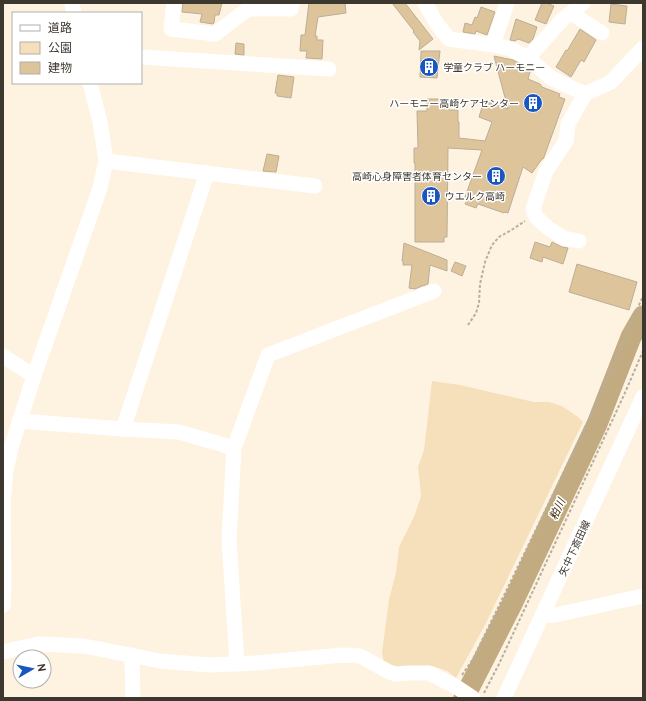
<svg xmlns="http://www.w3.org/2000/svg" width="646" height="701" font-family="Overpass,'Noto Sans JP',sans-serif">
<style>
.green{fill:#f6e0bb}
.lines{fill:none;stroke-linecap:round;stroke-linejoin:round}
.river{stroke:#c2aa81;stroke-width:21}
.building{fill:#ddc49b;stroke:#bbae99}
.path{stroke:#b7afa0;stroke-width:2;stroke-dasharray:3 2;stroke-linecap:butt}
.minor{stroke:#fff;stroke-width:15}
.labels{text-anchor:middle;stroke-width:3;stroke-linejoin:round;paint-order:stroke}
.poi-label{font-size:10px;fill:#3d382f;stroke:#fff;text-anchor:start}
.street-label{font-size:10px;fill:#3d382f;stroke:#fff}
.water-label{font-size:11px;font-style:italic;fill:#3c2b07;stroke:#fff}
</style>
<rect width="100%" height="100%" fill="#fef3e1"/>
<polygon class="green" points="432,381 460,385 534,402 549,402 562,406 578,417 583,422 485,625 456,678 447,671 433,666 418,667 403,670 384,663 382,653 389,599 396,573 399,547 414,517 421,496 418,467 424,450"/>
<g class="lines">
<polyline class="river" points="464,698 512,604 597,424 631,337 643,316"/>
</g>
<g class="building">
<polygon points="183,3 222,3 219,15 215,15 214,23 213,24 200,22 202,14 182,12"/>
<polygon points="309,3 345,3 346,13 318,17 315,36 317,36 317,40 323,40 322,59 306,58 307,51 300,51 301,35 305,35"/>
<polygon points="392,3 405,3 433,39 419,50 420,41 413,32 414,31"/>
<polygon points="542,3 546,3 554,6 546,24 535,20"/>
<polygon points="611,4 627,6 625,24 609,22"/>
<polygon points="481,7 495,12 487,35 476,31 475,34 463,32 465,23 472,25 475,17 477,18"/>
<polygon points="516,19 537,27 533,39 529,43 518,39 515,41 510,40"/>
<polygon points="580,29 596,40 584,62 581,60 571,77 556,67 566,50 567,51"/>
<polygon points="236,43 244,44 244,55 235,54"/>
<polygon points="421,51 440,51 437,78 420,77"/>
<polygon points="494,56 513,60 523,65 530,72 528,79 540,84 542,87 560,94 559,97 565,99 544,157 543,159 542,159 532,173 523,167 508,213 505,212 504,213 478,204 476,208 465,204 468,198 465,197 482,150 448,148 447,237 444,237 444,242 415,242 415,163 414,163 414,148 418,148 417,111 427,111 427,99 448,99 449,110 458,110 458,122 459,122 459,138 485,141 492,122 479,117 484,101 508,109"/>
<polygon points="278,75 294,77 291,98 277,96 277,93 275,93"/>
<polygon points="267,154 279,156 276,172 263,171"/>
<polygon points="535,242 550,247 552,242 562,247 568,248 563,264 543,257 542,262 530,258"/>
<polygon points="404,243 447,260 447,271 430,265 428,284 423,286 422,285 422,286 415,289 409,288 412,265 403,265 403,261 402,261"/>
<polygon points="455,262 466,266 462,276 451,271"/>
<polygon points="577,264 637,282 629,310 569,292"/>
</g>
<g class="lines">
<g class="path">
<polyline points="468,325 476,313 479,303 480,284 485,262 492,245 499,237 513,229 525,221"/>
<polyline points="462,675 473,659 545,511 591,415 643,296"/>
<polyline points="484,693 499,664 624,395 643,351"/>
</g>
<g class="minor">
<polyline points="72,3 74,13"/>
<polyline points="174,3 171,29 215,34 248,9 291,9 292,3"/>
<polyline points="425,3 437,24 449,39 493,45 511,49 528,58 551,78 585,94 611,82 643,48"/>
<polyline points="571,13 602,33"/>
<polyline points="493,45 507,3"/>
<polyline points="141,57 329,69"/>
<polyline points="528,58 563,19 583,3"/>
<polyline points="106,161 315,186"/>
<polyline points="579,241 564,238 548,228 536,217 533,209 546,171 566,141 568,124 585,94"/>
<polyline points="3,356 34,376"/>
<polyline points="19,421 123,429 179,432 234,448"/>
<polyline points="123,429 207,173"/>
<polyline points="3,605 4,590 3,503 6,470 11,448 34,376 100,188 106,161 100,122 90,83"/>
<polyline points="543,615 555,615 643,596"/>
<polyline points="3,652 38,644 84,646 160,661 209,665 256,663 343,655 360,656 371,662 389,672 396,674 407,673 429,673 455,686 473,698"/>
<polyline points="132,655 133,698"/>
<polyline points="237,664 229,539 234,448 268,355 434,291"/>
<polyline points="504,698 643,397"/>
</g>
</g>
<defs>
<symbol id="building-disc" viewBox="-11 -11 22 22"><circle r="9.5" fill="#1956c2" stroke="#fff"/><path d="M-4-6H4V6H1V3H-1V6H-4ZM-2.5-4.3h1.7v1.8h-1.7ZM.8-4.3h1.7v1.8H.8ZM-2.5-1h1.7V.8h-1.7ZM.8-1h1.7V.8H.8Z" fill="#fff"/></symbol>
</defs>
<g fill-rule="evenodd">
<use href="#building-disc" x="418" y="56" width="22" height="22"/>
<use href="#building-disc" x="522" y="92" width="22" height="22"/>
<use href="#building-disc" x="485" y="165" width="22" height="22"/>
<use href="#building-disc" x="420" y="185" width="22" height="22"/>
</g>
<g class="labels">
<g class="poi-label">
<text x="443" y="71">学童クラブ ハーモニー</text>
<text x="519" y="107" text-anchor="end">ハーモニー高崎ケアセンター</text>
<text x="482" y="180" text-anchor="end">高崎心身障害者体育センター</text>
<text x="445" y="200">ウエルク高崎</text>
</g>
<g class="street-label">
<text transform="translate(574 548) rotate(-65)" y="4">矢中下斎田線</text>
</g>
<g class="water-label">
<text transform="translate(557 509) rotate(-65)" y="4">粕川</text>
</g>
</g>
<rect width="646" height="701" fill="none" stroke="#3d382f" stroke-width="8"/>
<rect x="12" y="12" width="130" height="72" fill="#ffffff" stroke="#b1afac"/>
<rect x="20" y="25" width="20" height="6" fill="#ffffff" stroke="#b1afac"/>
<text x="48" y="32" font-size="12" fill="#3d382f">道路</text>
<rect x="20" y="42" width="20" height="12" fill="#f6e0bb" stroke="#b1afac"/>
<text x="48" y="52" font-size="12" fill="#3d382f">公園</text>
<rect x="20" y="62" width="20" height="12" fill="#ddc49b" stroke="#b1afac"/>
<text x="48" y="72" font-size="12" fill="#3d382f">建物</text>
<g transform="translate(32 669) rotate(81)"><circle r="19" fill="#ffffff" stroke="#b1afac"/>
<path d="M0-3L7 15L0 10L-7 15Z" fill="#1956c2"/>
<text y="-6" font-size="11" font-weight="bold" text-anchor="middle" fill="#3d382f">N</text>
</g>
</svg>
